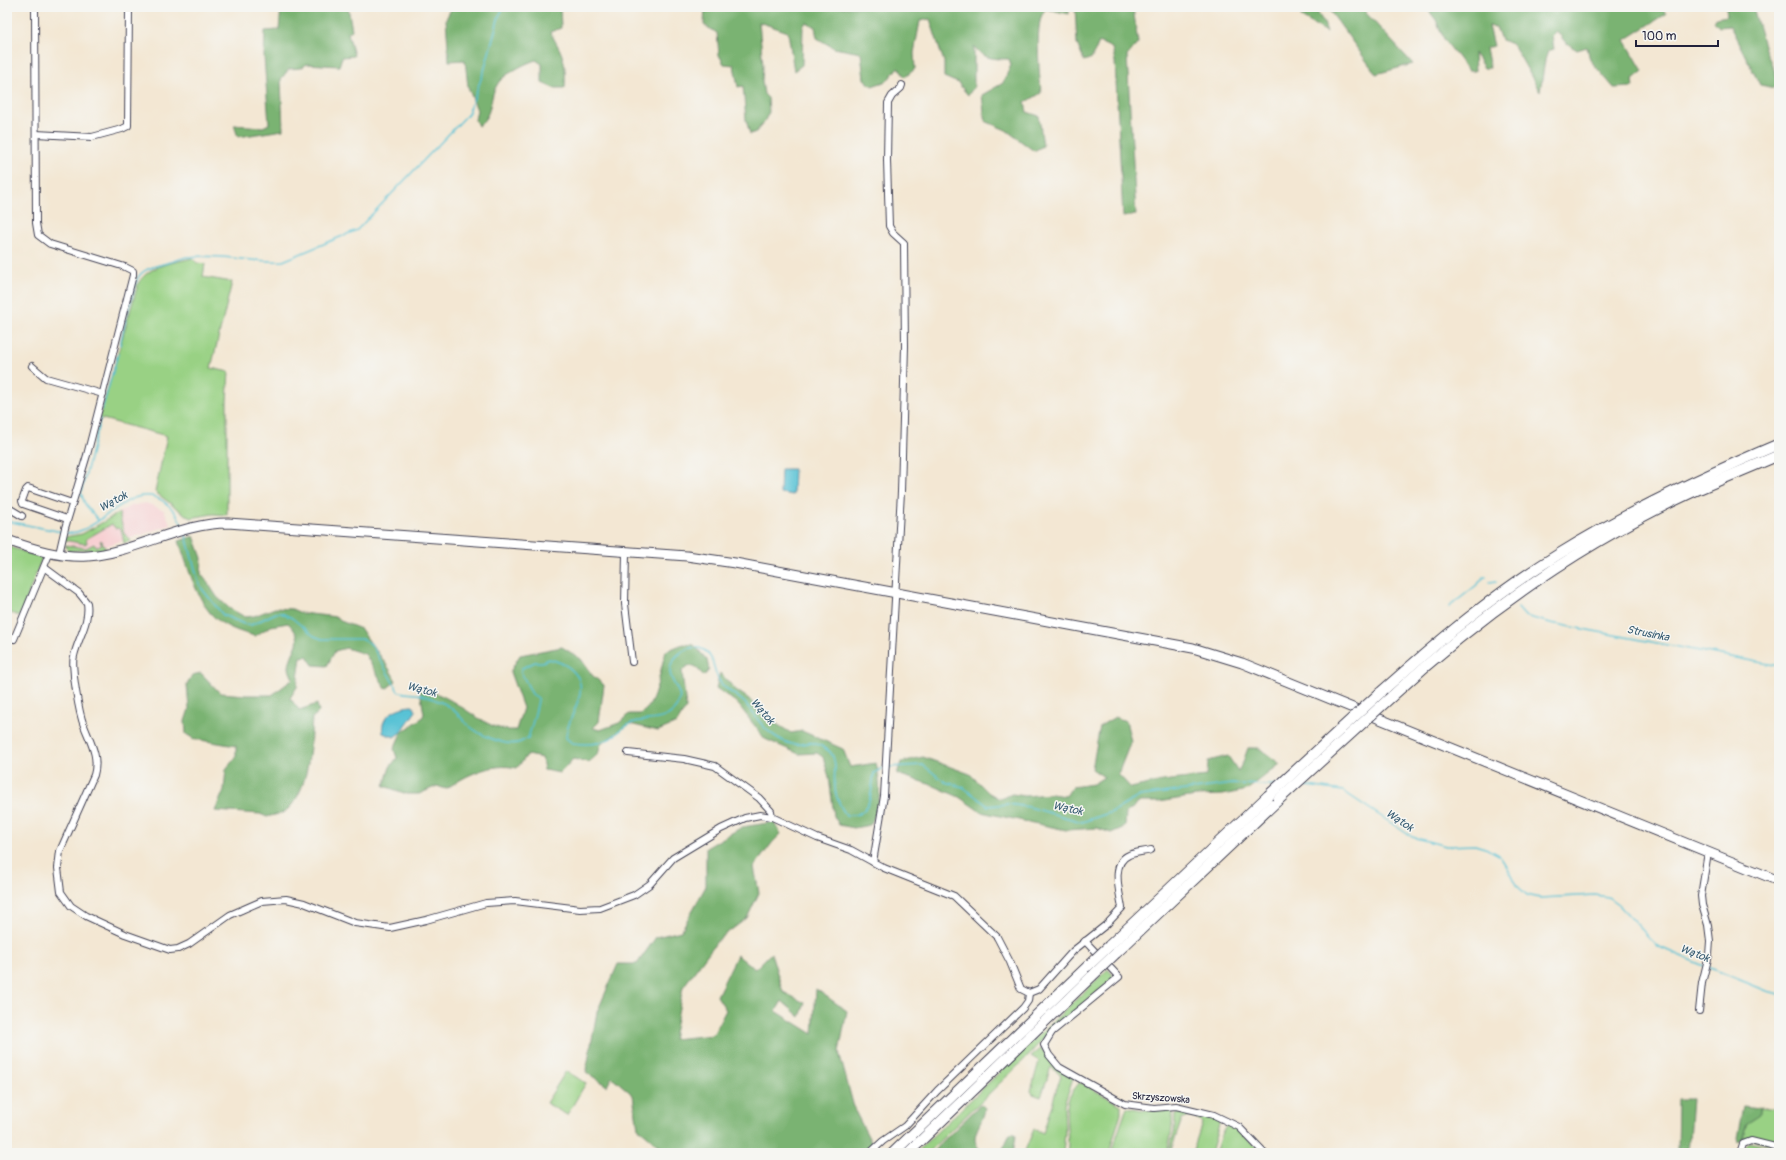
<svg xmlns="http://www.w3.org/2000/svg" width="1786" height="1160" font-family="Pangolin,sans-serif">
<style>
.built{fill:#f7cfd1}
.green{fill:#99d184;stroke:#5e7a60}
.forest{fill:#7ab372;stroke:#4e6a56}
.water{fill:#58c2d5;stroke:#3d7288}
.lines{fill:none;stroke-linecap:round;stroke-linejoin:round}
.stream{stroke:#58c2d5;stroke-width:1.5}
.street-casing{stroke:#414052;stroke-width:8}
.secondary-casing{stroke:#414052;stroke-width:11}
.primary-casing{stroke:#414052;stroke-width:12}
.street{stroke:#fff;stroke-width:6}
.secondary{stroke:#fff;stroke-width:9}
.primary{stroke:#fff;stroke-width:10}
.primary-bridge-casing{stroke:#414052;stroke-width:12;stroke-linecap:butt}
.primary-bridge{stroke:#fff;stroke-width:10}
.labels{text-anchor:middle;stroke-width:3;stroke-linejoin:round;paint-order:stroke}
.street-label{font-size:10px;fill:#22223b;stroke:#f6f6f2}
.water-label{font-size:11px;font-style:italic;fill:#355a71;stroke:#f6f6f2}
</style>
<rect width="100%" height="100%" fill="#f6f6f2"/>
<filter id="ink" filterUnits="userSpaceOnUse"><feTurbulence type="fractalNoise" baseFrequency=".025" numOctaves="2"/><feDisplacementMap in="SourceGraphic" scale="8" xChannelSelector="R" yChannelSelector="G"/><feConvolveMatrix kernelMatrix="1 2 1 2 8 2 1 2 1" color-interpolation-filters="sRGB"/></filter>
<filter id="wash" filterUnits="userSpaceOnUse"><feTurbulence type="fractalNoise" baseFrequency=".012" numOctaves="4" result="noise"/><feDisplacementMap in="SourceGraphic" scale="16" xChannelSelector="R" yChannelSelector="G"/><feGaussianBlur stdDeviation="0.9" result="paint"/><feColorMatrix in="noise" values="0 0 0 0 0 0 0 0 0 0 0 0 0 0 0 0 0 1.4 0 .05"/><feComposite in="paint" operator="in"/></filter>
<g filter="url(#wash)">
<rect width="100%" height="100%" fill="#f3e7d3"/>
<polygon class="built" points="146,503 164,510 171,525 93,550 68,546 69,537 82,535 130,506"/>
<g class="green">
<path d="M192 258 197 263 205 264 203 277 232 282 211 368 229 372 227 401V515L213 514 190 518 155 492 167 436 99 418 138 284C148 265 173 263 192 258Z"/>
<polygon points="119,513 124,533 131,541 124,543 121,529 115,528 112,524 86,539 87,543 85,544 64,540 65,537 82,534"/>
<polygon points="101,540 106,549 71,551 68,551 65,545 86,548 94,544 96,547 102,544 100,541"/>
<polygon points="7,546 42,558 20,616 7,612"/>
<polygon points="1108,969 1114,978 1047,1035 1024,1060 927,1153 915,1153"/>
<polygon points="1041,1048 1054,1065 1073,1078 1064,1105 1065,1133 1063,1153 1024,1153 1034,1129 1043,1133 1061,1075 1051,1067 1041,1097 1033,1094 1031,1091 1039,1061 1031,1056"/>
<polygon points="566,1071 586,1083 567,1115 546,1103"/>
<path d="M1080 1082 1121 1105V1113L1109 1153H1067C1071 1134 1061 1112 1071 1094 1073 1090 1077 1086 1080 1082Z"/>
<path d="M1127 1107 1143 1110 1171 1109C1174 1123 1171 1139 1166 1153H1111Z"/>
<path d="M1760 1108 1779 1110V1146L1751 1138 1742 1140 1746 1124C1752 1119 1761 1117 1760 1108Z"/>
<path d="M1183 1110 1220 1121 1211 1153H1192L1202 1123C1199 1117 1188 1115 1182 1119L1170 1153H1168L1174 1133 1175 1116Z"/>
<polygon points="1228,1124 1241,1132 1262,1153 1215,1153 1222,1132"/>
<polygon points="1750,1142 1779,1149 1779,1153 1743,1153 1744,1148"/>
</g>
<g class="forest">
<polygon points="281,7 348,7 352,30 348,33 354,56 342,57 339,66 307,64 301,68 289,69 281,79 283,130 238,137 234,125 263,127 269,124 264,57 265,31 279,30"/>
<path d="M452 7H560L561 28 550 32C564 56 566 60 565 88H553L542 83V64L536 60C526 63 502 75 497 85 488 100 494 114 478 126L475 120 477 110 468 87 465 60 449 61 446 19Z"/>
<path d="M705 7H1069V14L1046 9C1033 19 1040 75 1041 93L1025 103 1027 112 1039 116 1043 146 1034 151 1006 130 985 121 982 95 1003 83 1011 65 1009 59C994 59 982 59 974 46V87L968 95 958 83 944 77V62L930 19 920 21 914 53 915 69 905 77 898 67 887 81 872 86 864 79 861 53 834 48 817 38 815 27 806 22 803 27 802 65 794 71 788 32 759 22 763 66 762 81 764 94 768 98 769 112 764 122 756 132 750 134 746 120 743 86 738 87 734 65 724 64 719 55 717 33 704 25Z"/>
<polygon points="1075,7 1133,7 1138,43 1127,56 1136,215 1123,217 1115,61 1112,48 1099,42 1092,58 1084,61 1077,44"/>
<polygon points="1302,7 1314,7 1324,23 1327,32 1301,17"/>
<polygon points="1327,7 1366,7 1366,13 1413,64 1376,74"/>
<polygon points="1426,7 1662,7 1666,14 1625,40 1643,71 1633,79 1634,87 1614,88 1590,60 1587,47 1577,50 1565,42 1557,31 1552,36 1554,49 1548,51 1545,60 1540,92 1513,44 1501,40 1496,27 1489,26 1494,46 1486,48 1490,68 1484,68 1474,53 1475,71 1468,71 1444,39 1436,20"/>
<polygon points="1726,7 1753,7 1765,49 1779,81 1779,86 1776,88 1760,85 1730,26 1719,27 1714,21 1716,18 1727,16"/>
<path d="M194 536 202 558 201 574 208 583 217 597 229 608 245 617 254 616 275 608 292 609 301 613 337 617 343 622 361 629C372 647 387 662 396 681L386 689 365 654 346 648 335 651 327 666 313 665 307 656 301 657 297 687 290 698 299 710 317 704 319 712 312 718C310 746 310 789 287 810 283 814 273 815 267 817L260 814 215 811 224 790 226 769 236 757V746L194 739 186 734 185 721 189 709 187 685 192 675 201 673 220 693 246 695H272L293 679C292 676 289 671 289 667 291 646 308 643 288 623L271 626 255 636C239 632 222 626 211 614 196 597 186 562 179 541Z"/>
<path d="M683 644 694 645 707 660 709 670 704 676 695 666H687L682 671 686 708 677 723 658 731 630 724 601 744 598 754 589 762 573 759 560 773 544 770 542 758 527 755 517 768C492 762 466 775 446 789L437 786 419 794H407L384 786 390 767 397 758 394 749 401 733 422 718 424 714 420 690C456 692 482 733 516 730L523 708 510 672 520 655 562 647 581 659 592 675 604 685 599 722 593 728 600 730 619 723 629 714H640C643 712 647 709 649 706 657 694 661 666 666 651Z"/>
<path d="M720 673 736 690 749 699 759 711 775 723 791 733 802 731 843 749 850 767 876 763C881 785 882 805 870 825L854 828 839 825 834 816 829 777 823 757 817 753 799 754 765 739 737 703 716 688Z"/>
<polygon points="1115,717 1126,721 1131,741 1118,774 1131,788 1162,781 1207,776 1208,761 1228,756 1238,771 1243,762 1248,748 1259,748 1280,764 1247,790 1223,795 1196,796 1158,802 1140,802 1126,813 1125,827 1111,833 1097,828 1066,830 981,812 959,797 932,785 897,774 901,762 923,757 970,774 989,793 1000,799 1012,794 1025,796 1051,794 1066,796 1072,787 1093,784 1104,777 1092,769 1100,726"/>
<polygon points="774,822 781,834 772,843 754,867 759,893 747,918 718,940 683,987 673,1039 713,1035 726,1010 717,996 737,955 755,969 771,953 783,992 805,1003 800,1017 782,1001 776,1011 813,1034 816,989 847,1011 839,1052 855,1111 872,1144 863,1153 668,1153 638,1128 633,1095 612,1077 607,1086 586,1072 597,1012 618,964 637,964 656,937 681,931 706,886 706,848 742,827"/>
<polygon points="1678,1099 1692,1099 1688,1153 1677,1153"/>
<path d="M981 1104 985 1108C983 1127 965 1136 983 1153H931Z"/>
<polygon points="1743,1106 1760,1108 1760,1115 1746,1124 1742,1140 1738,1143 1737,1138"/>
<polygon points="1013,1133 1015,1134 1016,1136 1013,1153 1001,1153 1009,1136"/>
</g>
<g class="water">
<polygon points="781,469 794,469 793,495 780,493"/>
<path d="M413 706 416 711 401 732 394 737 383 733C379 716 398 706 413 706Z"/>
</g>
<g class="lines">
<g class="stream">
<path d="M120 345 126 317 137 279C143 269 152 267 163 264 171 262 179 259 187 257 219 253 251 263 283 261L357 230 468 114 484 71 499 16 504 7"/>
<polyline points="102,410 118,354"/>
<polyline points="98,520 85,504 81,493 100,419"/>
<polyline points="7,521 62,532"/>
<path d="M185 532 198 580 202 589 223 615 244 624 251 625 276 613H281L292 618 314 636 322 639H362L371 644 398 691C404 694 409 693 416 694 426 695 436 700 445 704 456 710 460 717 468 725 478 734 503 746 517 743 520 743 524 740 528 738 530 732 539 701 538 698L532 694 521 672 522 668 535 662H542L549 659C561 662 570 666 577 676 589 694 566 718 566 738L572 743C585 745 599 745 611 738 617 734 623 727 630 724 644 717 663 724 675 709 688 692 669 685 670 670 671 656 690 642 704 650 715 657 713 672 720 682 726 691 737 695 745 703 752 711 758 721 766 729 772 735 783 742 792 744 806 746 807 738 823 747 826 749 829 750 831 753 838 763 833 775 835 787 835 796 841 808 846 815 872 818 871 793 874 773L883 768"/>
<path d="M66 533C99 536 129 478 163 501 173 508 178 515 183 527"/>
<polyline points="1490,582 1496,581"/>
<polyline points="1449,607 1478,584 1484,577 1486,577"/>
<polyline points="1518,608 1525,616 1551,623 1779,666"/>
<polyline points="888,767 923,765 945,782 963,787 988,806 1008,804 1029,807 1082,822 1112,812 1140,796 1232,784 1275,785"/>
<polyline points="1300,785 1343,791 1412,837 1446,846 1475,845 1488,849 1499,855 1507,867 1516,885 1527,895 1540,898 1595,895 1608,897 1619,905 1657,946 1704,966"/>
<polyline points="1708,967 1767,991 1779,994"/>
</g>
</g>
</g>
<g filter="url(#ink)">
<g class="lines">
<defs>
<g id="street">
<polyline points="35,7 36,223 38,235 50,244 125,267 133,271 133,275 87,455 65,528 59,554"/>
<polyline points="36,134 92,137 122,129 128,126 129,7"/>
<polyline points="32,366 46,378 103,394"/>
<polyline points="7,507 22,516"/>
<polyline points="67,519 23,504 22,501 26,490 28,488 72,503"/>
<polyline points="626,552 625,604 632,662"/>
<path d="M45 568 79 593 87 603C90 622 78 638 74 656 72 663 74 670 74 677 76 692 78 706 82 720 88 739 100 754 94 775L60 851 58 868 61 892 71 906 86 916 125 934 170 950 178 949 189 944 230 915 262 901 286 899 304 903 355 923 390 928 426 920 486 903 515 901 580 909 600 908 634 895 650 884 673 858 721 829 745 818 760 815 772 817 817 838 851 850 884 868 954 896 997 937 1010 962 1021 989 1029 993 1039 989 1073 951 1107 924 1122 908C1120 893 1110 863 1129 855 1135 852 1144 852 1151 850"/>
<polyline points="14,639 50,552"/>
<polyline points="628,753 684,759 715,766 759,798 771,811 772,817"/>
<polyline points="873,862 884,796 901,492 905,346 904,243 893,233 889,226 887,160 888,103 892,96 901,88 902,85"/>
<polyline points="1085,941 1119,977 1052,1032 1044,1045 1049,1055 1059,1067 1125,1104 1154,1108 1176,1106 1214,1115 1239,1127 1264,1153"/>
<polyline points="1699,1011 1702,983 1709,955 1710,941 1708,925 1702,905 1701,896 1708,852"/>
<polyline points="870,1153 883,1141 905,1126 937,1091 1023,1008 1028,1001 1029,993"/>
<polyline points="1740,1153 1743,1144 1751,1141 1779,1148"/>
</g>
<path id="secondary" d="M7 540C32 549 61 558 88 556 136 552 180 523 228 523L687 556 735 563 1193 648 1242 663 1779 881"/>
<g id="primary">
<path d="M1380 693C1436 643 1495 593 1559 554 1629 511 1703 476 1779 444"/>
<path d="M1391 697C1480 615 1580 544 1690 493 1719 480 1749 468 1779 455"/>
<polyline points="1109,946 1268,796"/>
<polyline points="1116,953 1278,800"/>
<polyline points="893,1153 1088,966"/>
<polyline points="908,1153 1092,976"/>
</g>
</defs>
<use href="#street" class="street-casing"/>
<use href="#secondary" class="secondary-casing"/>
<use href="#primary" class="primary-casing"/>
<use href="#street" class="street"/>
<use href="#secondary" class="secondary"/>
<use href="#primary" class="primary"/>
<defs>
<g id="primary-bridge">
<polyline points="1268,796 1380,693"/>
<polyline points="1278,800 1391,697"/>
<polyline points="1088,966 1109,946"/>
<polyline points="1092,976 1116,953"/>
</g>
</defs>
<use href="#primary-bridge" class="primary-bridge-casing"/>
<use href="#primary-bridge" class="primary-bridge"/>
</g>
</g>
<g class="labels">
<g class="street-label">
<text transform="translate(1161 1097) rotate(4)" y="4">Skrzyszowska</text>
</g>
<g class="water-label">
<text transform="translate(113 501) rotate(-29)" y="4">Wątok</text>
<text transform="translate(1648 633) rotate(11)" y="4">Strusinka</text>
<text transform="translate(422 689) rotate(15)" y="4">Wątok</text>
<text transform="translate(763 711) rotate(49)" y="4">Wątok</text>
<text transform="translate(1068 808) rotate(12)" y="4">Wątok</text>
<text transform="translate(1400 820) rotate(34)" y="4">Wątok</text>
<text transform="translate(1695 953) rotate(21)" y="4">Wątok</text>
</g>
</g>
<rect width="1786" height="1160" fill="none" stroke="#f6f6f2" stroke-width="24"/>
<path d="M1636 40v6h82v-6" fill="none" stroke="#22223b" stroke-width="2"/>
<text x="1642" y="40" font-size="12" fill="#22223b" stroke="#f6f6f2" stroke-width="3" paint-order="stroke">100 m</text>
</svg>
